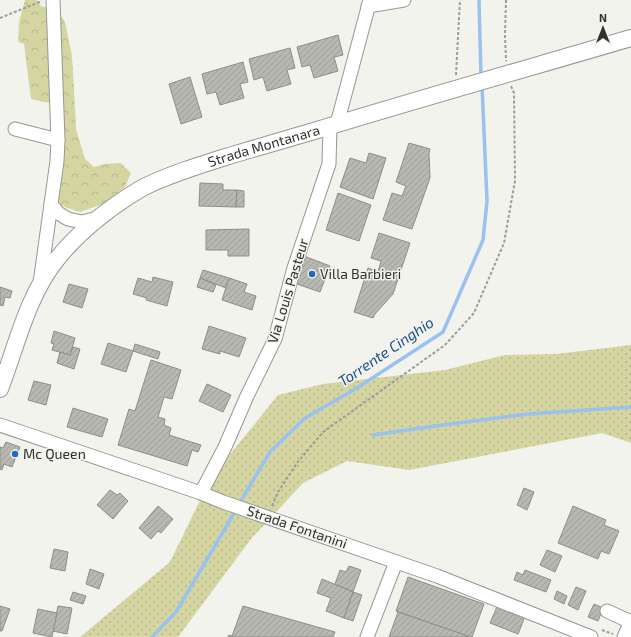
<svg xmlns="http://www.w3.org/2000/svg" width="631" height="637" font-family="'Exo 2',sans-serif">
<style>
.grass{fill:url(#grass-dots)}
.forest{fill:url(#forest-crowns)}
.lines{fill:none;stroke-linecap:round;stroke-linejoin:round}
.stream{stroke:#9ac1f0;stroke-width:3.5}
.building{fill:url(#building-hatch);stroke:#8e8e89}
.minor-casing{stroke:#979793;stroke-width:15}
.major-casing{stroke:#979793;stroke-width:18}
.path{stroke:#9c9c98;stroke-width:2;stroke-dasharray:3 2;stroke-linecap:butt}
.minor{stroke:#fff;stroke-width:13}
.major{stroke:#fff;stroke-width:16}
.poi-dot{fill:#1f6bbb;stroke:#f3f3ee;stroke-width:1.5}
.labels{text-anchor:middle;stroke-width:3;stroke-linejoin:round;paint-order:stroke}
.street-label{font-size:14px;fill:#30302e;stroke:#f3f3ee}
.poi-label{font-size:14px;fill:#30302e;stroke:#f3f3ee;text-anchor:start}
.water-label{font-size:15px;font-style:italic;fill:#1a4f87;stroke:#f3f3ee}
</style>
<defs>
<pattern id="grass-dots" width="8" height="8" patternUnits="userSpaceOnUse"><rect width="8" height="8" fill="#d4d5a1"/><path d="M2 2h.1M6 6h.1" fill="none" stroke="#b6b78b" stroke-width="1.8" stroke-linecap="round"/></pattern>
<pattern id="forest-crowns" width="20" height="18" patternUnits="userSpaceOnUse"><rect width="20" height="18" fill="#d4d5a1"/><path d="M2 6a3 3 0 1 1 6 0M12 15a3 3 0 1 1 6 0" fill="none" stroke="#b6b78b"/></pattern>
<pattern id="building-hatch" width="6" height="6" patternUnits="userSpaceOnUse"><rect width="6" height="6" fill="#b8b8b3"/><path d="M-1 1l2-2M0 6l6-6M5 7l2-2" fill="none" stroke="#9e9e9a"/></pattern>
</defs>
<rect width="100%" height="100%" fill="#f3f3ee"/>
<polygon class="grass" points="631,345 631,443 602,433 409,470 347,461 303,483 251,539 178,637 80,637 170,562 211,478 278,395 323,384 445,370 505,355 556,354"/>
<polygon class="forest" points="25,0 37,0 41,6 58,11 65,22 72,56 75,108 76,129 85,159 94,167 105,164 121,163 131,173 125,187 103,204 80,212 59,205 57,192 62,104 44,102 31,99 24,44 18,42 19,22"/>
<g class="lines">
<g class="stream">
<polyline points="479,0 481,77"/>
<polyline points="373,435 435,426 528,414 631,407"/>
<polyline points="239,504 270,452 305,418 357,388 443,332 483,240 487,201 482,85"/>
<polyline points="152,637 176,612 236,510"/>
</g>
</g>
<g class="building">
<polygon points="338,35 343,55 334,57 338,71 314,78 310,65 302,67 297,47"/>
<polygon points="290,48 295,68 287,70 291,84 267,91 263,77 254,80 249,59"/>
<polygon points="243,62 248,82 240,84 244,98 220,105 216,92 207,94 202,74"/>
<polygon points="190,77 202,117 181,124 169,84"/>
<polygon points="409,143 430,149 429,153 430,178 412,229 383,220 392,193 402,196 406,186 396,182"/>
<polygon points="369,153 386,158 373,199 340,187 350,158 366,163"/>
<polygon points="200,183 223,184 223,190 237,190 236,207 199,206"/>
<polygon points="237,190 244,191 244,207 236,207"/>
<polygon points="338,193 371,205 359,241 326,230"/>
<polygon points="249,229 249,256 228,256 228,250 206,250 206,230"/>
<polygon points="379,233 410,243 393,294 375,314 373,318 354,312 368,268 378,272 381,261 371,258"/>
<polygon points="304,256 330,266 320,292 294,283"/>
<polygon points="203,270 229,278 226,288 200,278"/>
<polygon points="153,277 173,282 167,306 146,300 147,298 133,294 138,278 152,282"/>
<polygon points="200,278 216,285 213,292 197,287"/>
<polygon points="229,278 247,284 244,292 256,296 252,310 222,300"/>
<polygon points="69,284 88,289 82,308 63,302"/>
<polygon points="0,287 12,291 10,298 5,297 3,306 0,305"/>
<polygon points="209,326 246,338 239,357 220,351 220,354 202,349"/>
<polygon points="54,331 75,338 70,355 52,350 54,344 51,343"/>
<polygon points="108,343 133,351 126,372 101,364"/>
<polygon points="135,344 160,352 158,359 133,351"/>
<polygon points="73,347 80,349 74,369 57,363 60,352 70,355"/>
<polygon points="151,360 181,370 172,399 164,397 158,417 165,419 164,425 171,428 169,435 201,445 198,452 192,450 187,466 118,445 129,409 135,411"/>
<polygon points="34,381 51,385 46,405 28,400"/>
<polygon points="207,384 231,395 223,412 199,401"/>
<polygon points="73,408 108,419 102,437 67,427"/>
<polygon points="6,442 20,447 12,467 4,464 2,470 0,469 0,447 3,448"/>
<polygon points="524,488 534,492 527,510 517,505"/>
<polygon points="110,490 117,495 120,493 128,501 113,519 97,505"/>
<polygon points="158,506 173,519 161,533 158,531 151,539 139,528"/>
<polygon points="573,506 606,520 604,525 619,531 609,554 601,551 598,559 558,543"/>
<polygon points="54,549 68,552 65,571 50,568"/>
<polygon points="547,550 562,556 555,572 540,565"/>
<polygon points="349,566 361,570 353,592 335,584 340,570 346,572"/>
<polygon points="90,569 104,574 99,589 86,584"/>
<polygon points="525,570 551,580 546,592 514,580 517,572 523,575"/>
<polygon points="408,577 484,604 472,637 470,637 396,611"/>
<polygon points="322,579 353,592 344,618 326,611 331,598 317,593"/>
<polygon points="576,587 586,591 578,610 568,605"/>
<polygon points="557,591 567,596 564,604 554,599"/>
<polygon points="73,592 86,596 83,604 70,600"/>
<polygon points="353,592 362,595 353,621 344,618"/>
<polygon points="499,602 526,614 518,634 490,623"/>
<polygon points="594,604 603,608 598,621 588,617"/>
<polygon points="0,606 10,609 2,631 0,631"/>
<polygon points="58,606 72,608 67,634 53,631"/>
<polygon points="243,606 335,632 333,637 228,637 229,635 232,636"/>
<polygon points="38,609 57,613 52,637 33,633"/>
<polygon points="398,612 468,636 467,637 389,637"/>
</g>
<g class="lines">
<defs>
<g id="minor">
<polyline points="368,6 404,0"/>
<polyline points="337,124 370,0"/>
<polyline points="15,129 58,140"/>
<polyline points="51,204 58,213 68,219 82,222 98,218"/>
<polyline points="40,283 57,161 58,140 53,0"/>
<polyline points="0,425 201,493 223,502 437,576 591,637"/>
<polyline points="201,493 225,447 247,396 275,339 294,268 329,164 330,126"/>
<polyline points="607,611 631,622"/>
<polyline points="367,637 396,562"/>
<polyline points="624,637 631,621"/>
</g>
<g id="major">
<path id="s1" d="M0 389C17 345 27 296 57 259 76 235 103 213 129 196 134 193 140 189 146 186 173 173 203 164 232 155 259 147 287 139 314 131 419 99 525 69 631 38"/>
</g>
</defs>
<use href="#minor" class="minor-casing"/>
<use href="#major" class="major-casing"/>
<g class="path">
<polyline points="506,0 505,35 506,61"/>
<polyline points="0,18 42,1"/>
<polyline points="456,75 460,0"/>
<polyline points="272,506 278,492 297,463 323,432 445,345 474,313 504,243 515,181 514,93 511,86"/>
<polyline points="602,630 613,634"/>
</g>
<use href="#minor" class="minor"/>
<use href="#major" class="major"/>
</g>
<g class="poi-dot">
<circle cx="312" cy="274" r="4"/>
<circle cx="15" cy="454" r="4"/>
</g>
<g class="labels">
<g class="street-label">
<text dy="5" stroke="none"><textPath href="#s1" startOffset="383">Strada Montanara</textPath></text>
<text transform="translate(288 291) rotate(-73)" y="5">Via Louis Pasteur</text>
<text transform="translate(297 527) rotate(19)" y="5">Strada Fontanini</text>
</g>
<g class="poi-label">
<text x="320" y="279">Villa Barbieri</text>
<text x="23" y="459">Mc Queen</text>
</g>
<g class="water-label">
<text transform="translate(386 352) rotate(-34)" y="5">Torrente Cinghio</text>
</g>
</g>
<g transform="translate(603 28)" stroke="#f3f3ee" stroke-width="3" paint-order="stroke">
<path d="M0-3L7 15L0 10L-7 15Z" fill="#30302e"/>
<text y="-6" font-size="11" font-weight="bold" text-anchor="middle" fill="#30302e">N</text>
</g>
</svg>
